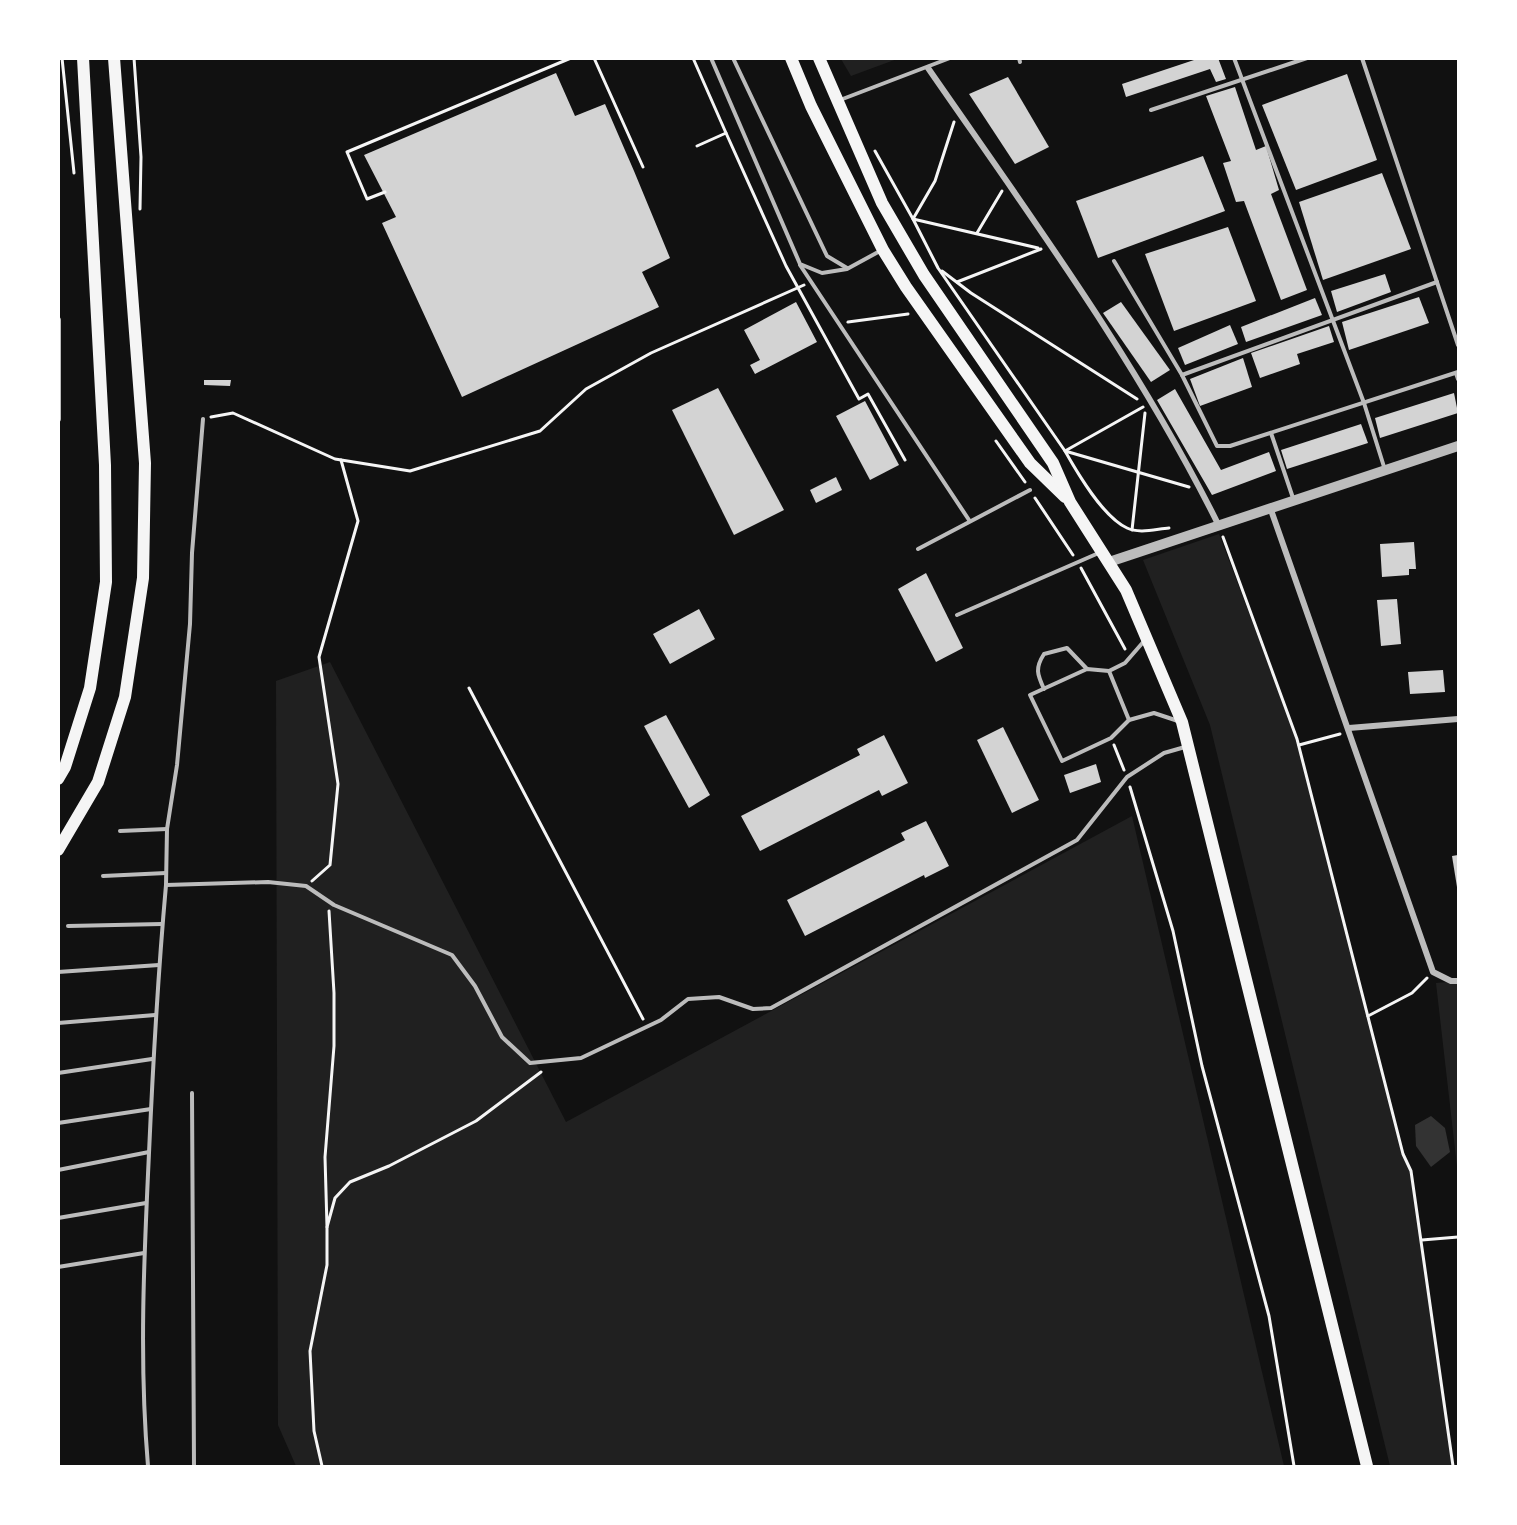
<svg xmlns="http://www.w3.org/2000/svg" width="1517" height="1525" font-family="'Nunito Sans',sans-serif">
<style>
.green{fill:#202020}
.water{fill:#333}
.building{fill:#d3d3d3}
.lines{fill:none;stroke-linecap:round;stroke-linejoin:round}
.path{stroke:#f5f5f5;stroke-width:3}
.service{stroke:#bcbcbc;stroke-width:4}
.minor{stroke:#bcbcbc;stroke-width:6}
.tertiary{stroke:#bcbcbc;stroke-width:10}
.secondary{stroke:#f5f5f5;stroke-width:12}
.primary{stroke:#f5f5f5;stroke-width:12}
</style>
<rect width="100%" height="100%" fill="#111"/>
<g class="green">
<polygon points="841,59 897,59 851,76"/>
<polygon points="1219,534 1299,745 1403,1154 1411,1171 1453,1466 1390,1466 1210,725 1143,560"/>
<polygon points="330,662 566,1122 1132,816 1284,1466 296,1466 278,1425 276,681"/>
<polygon points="1458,981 1458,1175 1436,983"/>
</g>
<polygon class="water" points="1431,1116 1445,1128 1450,1152 1431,1167 1416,1146 1415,1125"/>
<g class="building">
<polygon points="1200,58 1218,58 1226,79 1216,82 1210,69 1126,97 1122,84"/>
<polygon points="556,73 575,116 605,104 634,171 670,258 642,272 659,307 462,397 382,223 396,217 364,155"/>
<polygon points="1347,74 1377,160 1296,190 1262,105"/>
<polygon points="1008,77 1049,147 1015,164 969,94"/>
<polygon points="1235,87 1256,150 1266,146 1279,190 1271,194 1307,290 1281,300 1244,201 1236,202 1223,163 1231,161 1206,96"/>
<polygon points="1203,156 1225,211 1098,258 1076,201"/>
<polygon points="1382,173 1411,249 1323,280 1299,202"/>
<polygon points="1228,227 1256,301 1174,331 1145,254"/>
<polygon points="1385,274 1391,292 1337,312 1331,291"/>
<polygon points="1419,297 1429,323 1349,350 1342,322"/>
<polygon points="1315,298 1322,315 1246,342 1241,327"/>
<polygon points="796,302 817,342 755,374 750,365 760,360 744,330"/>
<polygon points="1121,302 1170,370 1151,382 1103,313"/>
<polygon points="1230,325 1238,344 1185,365 1178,348"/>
<polygon points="1329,326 1334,342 1297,354 1300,364 1260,378 1251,353"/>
<polygon points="1243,358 1252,387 1200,406 1190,379"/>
<polygon points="204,380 231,380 230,386 204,385"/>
<polygon points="718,388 784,510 734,535 672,410"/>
<polygon points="1175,389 1221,470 1269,452 1276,471 1212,495 1157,400"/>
<polygon points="1454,393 1458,413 1380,438 1375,418"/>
<polygon points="865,401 899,465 870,480 836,416"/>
<polygon points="1361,424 1368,443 1287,469 1281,450"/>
<polygon points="836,477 842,490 816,503 810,490"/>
<polygon points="1414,542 1416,569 1409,569 1409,575 1382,577 1380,544"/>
<polygon points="926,573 963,648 936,662 898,589"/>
<polygon points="1397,599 1401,644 1381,646 1377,600"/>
<polygon points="699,609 715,639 670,664 653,634"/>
<polygon points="1443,670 1445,692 1410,694 1408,672"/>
<polygon points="666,715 710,795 689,808 644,726"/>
<polygon points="1003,727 1039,800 1012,813 977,740"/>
<polygon points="884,735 908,783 882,796 879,790 760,851 741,816 860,755 857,749"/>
<polygon points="1096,764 1101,782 1070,793 1064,775"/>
<polygon points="926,821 949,866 925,878 924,875 805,936 787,900 905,840 901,833"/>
<polygon points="1458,855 1458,887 1457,887 1452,856"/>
</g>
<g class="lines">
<g class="path">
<polyline points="62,58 74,173"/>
<polyline points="134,58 141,157 140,209"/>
<polyline points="594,58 643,167"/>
<polyline points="693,58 726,133"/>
<polyline points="954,122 935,181 913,219 938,268 1065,451 1189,487"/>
<polyline points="697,146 726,133 786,266 859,399 868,394 905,460"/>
<polyline points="875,151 913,219 1038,248"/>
<polyline points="385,192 367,199 347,152 571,58"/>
<polyline points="977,233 1002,191"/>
<polyline points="942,271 971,293 1137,399"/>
<polyline points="957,282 1041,249"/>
<polyline points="848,322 908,314"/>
<path d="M1143 407 1065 451C1078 474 1103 517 1127 528 1139 534 1156 529 1169 528"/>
<polyline points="211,417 233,413 335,459 410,471 540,431 586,389 651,353 804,285"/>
<polyline points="996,441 1025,482"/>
<polyline points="1035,498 1073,555"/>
<polyline points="1132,530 1145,413"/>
<polyline points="1223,537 1297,739 1403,1154 1411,1171 1453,1466"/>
<polyline points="1081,568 1125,649"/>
<polyline points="469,688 643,1019"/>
<polyline points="1114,745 1124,770"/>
<polyline points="1299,745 1340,734"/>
<polyline points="1130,787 1173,931 1202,1066 1269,1316 1294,1466"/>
<polyline points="312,881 330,865 338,784 319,657 358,521 341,460"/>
<polyline points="329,911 334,993 334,1046 325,1157 327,1227 335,1198 350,1182 389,1166 476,1121 541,1072"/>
<polyline points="1368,1016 1412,993 1427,978"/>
<polyline points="1422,1240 1458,1237"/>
<polyline points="322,1466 314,1431 310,1351 327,1265 327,1227"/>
</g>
<g class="service">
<polyline points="711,58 800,264 822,273 847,269 880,251"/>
<polyline points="733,58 827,256 847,268"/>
<polyline points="1019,58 1020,62"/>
<polyline points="1234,58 1364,403 1385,470"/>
<polyline points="1362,58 1458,345"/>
<polyline points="840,100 950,58"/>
<polyline points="1151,110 1307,58"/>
<polyline points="1114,261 1182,375 1217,446 1230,446 1458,372"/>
<polyline points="800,265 969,520"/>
<polyline points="1456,373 1458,379"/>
<polyline points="1182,375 1437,282"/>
<polyline points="203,419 192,553 190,624 177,765 167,829 166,885 268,882 306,886 334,905 452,955 475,986 502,1037 530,1063 581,1058 661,1020 688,999 719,997 753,1009 771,1008 1077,840 1127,777 1164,753 1185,747"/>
<polyline points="1271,433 1293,498"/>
<polyline points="918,549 1030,490"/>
<polyline points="957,615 1101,552"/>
<polyline points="1145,640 1125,663 1109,671 1129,720 1154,713 1178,721"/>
<polyline points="1109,671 1087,669 1030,695 1062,761 1111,738 1129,720"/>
<path d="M1044 689C1037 674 1035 668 1044 654L1067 648 1087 669"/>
<polyline points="120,831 167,829"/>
<polyline points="103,876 166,873"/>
<polyline points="68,926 162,924"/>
<polyline points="58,972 159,965"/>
<polyline points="58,1023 155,1015"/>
<polyline points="58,1073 152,1059"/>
<polyline points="192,1093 194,1466"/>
<polyline points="58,1123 151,1109"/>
<polyline points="58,1170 149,1152"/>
<polyline points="58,1218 146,1203"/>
<polyline points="58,1267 144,1253"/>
<path d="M148 1466C139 1361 144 1258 149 1153 153 1063 158 974 166 885"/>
</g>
<g class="minor">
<path d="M928 68C1031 217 1139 364 1219 526"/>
<polyline points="58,320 58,419"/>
<polyline points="1271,510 1433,972 1451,981 1458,981"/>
<polyline points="1349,728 1458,719"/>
</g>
<polyline class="tertiary" points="1109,562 1458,446"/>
<g class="secondary">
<polyline points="791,58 811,106 883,250 906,287 1030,463 1065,497"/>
<polyline points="819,58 882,203 924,275 1053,463 1070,502 1126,590 1182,722 1367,1466"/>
</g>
<g class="primary">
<polyline points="58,779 65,767 90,688 106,582 105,465 83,58"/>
<polyline points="58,850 98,782 125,697 143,578 145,463 114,58"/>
</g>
</g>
<rect width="1517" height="1525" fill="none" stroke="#ffffff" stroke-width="120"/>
</svg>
